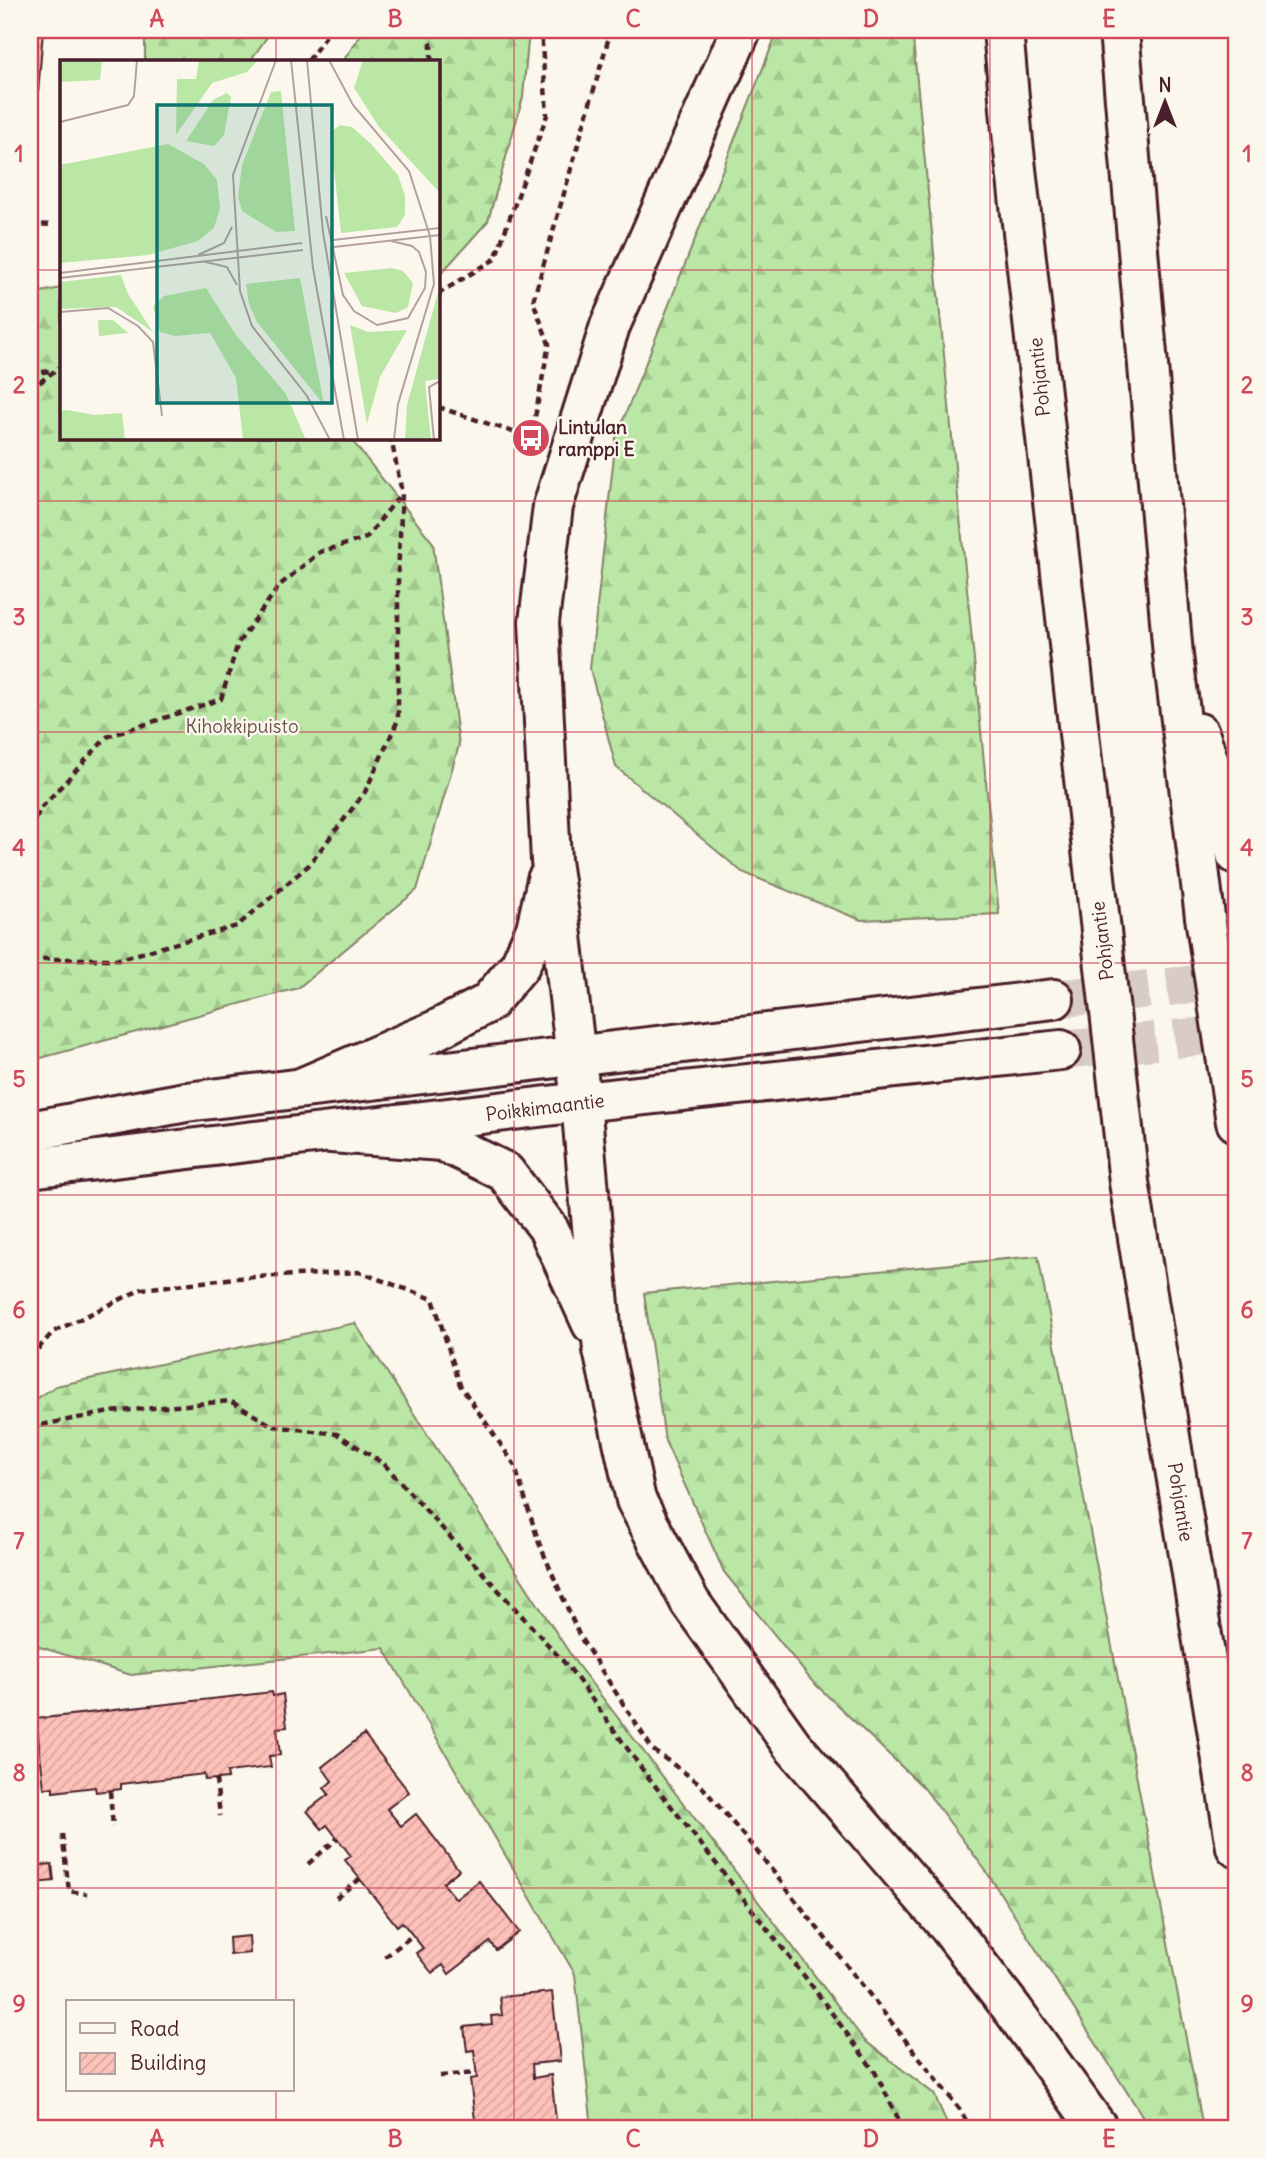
<svg xmlns="http://www.w3.org/2000/svg" width="1266" height="2158" font-family="Delius,sans-serif">
<style>
.forest{fill:url(#forest-firs);stroke:#828368;stroke-width:2}
.building{fill:url(#building-hatch);stroke:#4a1f2b;stroke-width:2}
.lines{fill:none;stroke-linecap:round;stroke-linejoin:round}
.primary-tunnel{stroke:#d8ccc5;stroke-width:38;stroke-dasharray:38 19;stroke-linecap:butt}
.primary-casing{stroke:#4a1f2b;stroke-width:44}
.motorway-casing{stroke:#4a1f2b;stroke-width:44}
.path{stroke:#4a1f2b;stroke-width:4.5;stroke-dasharray:7 5;stroke-linecap:butt}
.primary{stroke:#fbf7ec;stroke-width:38}
.motorway{stroke:#fbf7ec;stroke-width:38}
.grid{fill:none;stroke:#d1495b;stroke-width:2;stroke-opacity:0.55}
.labels{text-anchor:middle;stroke-width:5;stroke-linejoin:round;paint-order:stroke}
.street-label{font-size:19px;fill:#4a1f2b;stroke:#fbf7ec}
.poi-label{font-size:19px;font-weight:bold;fill:#4a1f2b;stroke:#fbf7ec;text-anchor:start}
.park-label{font-size:19px;fill:#66514a;stroke:#fbf7ec}
.inset-road{fill:none;stroke:#b4a19f;stroke-width:2}
.view{fill:#0f766e;fill-opacity:0.15;stroke:#0f766e;stroke-width:3.5}
.inset-edge{fill:none;stroke:#4a1f2b;stroke-width:3.5}
.neatline{fill:none;stroke:#d1495b;stroke-width:2.5}
.grid-label{font-size:23px;text-anchor:middle;font-weight:bold;fill:#d1495b}
</style>
<defs>
<pattern id="forest-firs" width="22" height="20" patternUnits="userSpaceOnUse" patternTransform="scale(1.75)"><rect width="22" height="20" fill="#bae7a5"/><path d="M5 1l3.5 6h-7zM16 11l3.5 6h-7z" fill="#a1c68e"/></pattern>
<pattern id="building-hatch" width="6" height="6" patternUnits="userSpaceOnUse" patternTransform="scale(1.75)"><rect width="6" height="6" fill="#fdc1b9"/><path d="M-1 1l2-2M0 6l6-6M5 7l2-2" fill="none" stroke="#daa59f"/></pattern>
</defs>
<rect width="100%" height="100%" fill="#fbf7ec"/>
<filter id="ink" filterUnits="userSpaceOnUse"><feTurbulence type="fractalNoise" baseFrequency=".0143" numOctaves="2"/><feDisplacementMap in="SourceGraphic" scale="14" xChannelSelector="R" yChannelSelector="G"/><feConvolveMatrix kernelMatrix="1 2 1 2 8 2 1 2 1" color-interpolation-filters="sRGB"/></filter>
<g filter="url(#ink)">
<g class="forest">
<polygon points="145,30 272,30 250,61 145,61"/>
<polygon points="364,30 529,30 523,97 488,221 438,277 438,61 343,61"/>
<polygon points="778,30 912,30 999,914 861,920 742,872 616,767 590,669 616,438"/>
<polygon points="61,288 61,438 350,438 433,543 459,745 417,890 298,988 30,1061 30,294"/>
<polygon points="1038,1256 1203,2128 1150,2128 986,1871 924,1788 811,1680 724,1572 665,1441 644,1293"/>
<polygon points="355,1323 576,1663 864,2040 934,2094 949,2128 592,2128 575,1974 384,1648 131,1675 30,1644 30,1403 56,1386"/>
</g>
<g class="building">
<polygon points="30,30 43,30 30,197"/>
<polygon points="272,1692 273,1696 283,1694 287,1727 277,1728 280,1755 269,1756 271,1767 227,1772 228,1778 205,1780 204,1774 121,1784 121,1789 96,1792 95,1787 53,1792 53,1787 44,1788 36,1719"/>
<polygon points="364,1734 409,1792 387,1809 401,1826 416,1814 459,1870 443,1883 456,1899 479,1881 519,1932 496,1950 490,1942 449,1974 443,1965 432,1973 416,1953 423,1948 402,1922 397,1926 345,1860 351,1856 327,1825 322,1829 307,1811 329,1794 324,1788 332,1781 322,1767"/>
<polygon points="52,1864 54,1881 34,1883 32,1866"/>
<polygon points="249,1936 250,1953 230,1955 229,1938"/>
<polygon points="552,1992 560,2061 532,2064 533,2078 551,2075 557,2128 476,2128 470,2079 477,2078 474,2050 467,2051 464,2027 492,2024 491,2016 502,2015 500,1997"/>
</g>
<g class="lines">
<g class="primary-tunnel">
<polyline points="1054,999 1236,980"/>
<polyline points="1061,1050 1236,1033"/>
</g>
<defs>
<g id="primary">
<polyline points="30,1131 186,1102 1054,999"/>
<polyline points="30,1168 581,1102 1061,1050"/>
</g>
<g id="motorway">
<polyline points="741,30 610,326 553,506 539,622 551,861 562,936 581,1102 603,1350 636,1500 690,1602 792,1745 949,1927 1013,2010 1098,2128"/>
<polyline points="1003,30 1013,142 1129,1182 1236,1847"/>
<polyline points="1119,30 1173,655 1205,917 1236,1122"/>
<polyline points="1199,733 1226,812 1236,854"/>
<polyline points="301,1088 434,1031 488,1003 520,965 536,929 547,880"/>
<polyline points="331,1133 442,1141 505,1172 548,1228 592,1324"/>
</g>
</defs>
<use href="#primary" class="primary-casing"/>
<use href="#motorway" class="motorway-casing"/>
<g class="path">
<polyline points="431,30 431,61"/>
<polyline points="308,61 330,30"/>
<polyline points="30,224 53,225"/>
<polyline points="438,294 495,259 547,115 541,30"/>
<polyline points="30,373 53,371"/>
<polyline points="30,390 61,366"/>
<polyline points="438,407 531,438 549,344 533,301 611,30"/>
<polyline points="30,829 41,808 107,737 221,699 238,643 280,585 320,552 366,538 401,494"/>
<polyline points="30,959 120,959 237,926 309,865 365,792 398,720 398,575 402,493 391,438"/>
<polyline points="30,1358 53,1332 142,1289 236,1278 359,1272 433,1299 460,1385 514,1464 539,1543 580,1637 653,1750 699,1783 760,1855 961,2111 970,2128"/>
<polyline points="30,1427 110,1412 230,1401 273,1426 337,1434 384,1464 571,1670 642,1769 812,1986 875,2072 903,2128"/>
<polyline points="216,1779 220,1816"/>
<polyline points="110,1791 113,1827"/>
<polyline points="62,1834 69,1891 87,1894"/>
<polyline points="308,1864 338,1838"/>
<polyline points="336,1898 360,1879"/>
<polyline points="385,1957 413,1935"/>
<polyline points="440,2076 477,2073"/>
</g>
<use href="#primary" class="primary"/>
<use href="#motorway" class="motorway"/>
</g>
</g>
<path class="grid" d="M276 30V61M514 30V2128M752 30V2128M990 30V2128M30 270H61M438 270H1236M276 438V2002M30 501H1236M30 732H1236M30 963H1236M30 1195H1236M30 1426H1236M30 1657H1236M30 1888H1236M276 2090V2128"/>
<defs>
<symbol id="bus-disc" viewBox="-11 -11 22 22"><circle r="9.5" fill="#d1495b" stroke="#fbf7ec"/><path d="M-5-6H5V4H4V6H2V4H-2V6H-4V4H-5ZM-3.5-4V0h7V-4ZM-3.5 1.2v1.5H-2V1.2ZM2 1.2v1.5H3.5V1.2Z" fill="#fff"/></symbol>
</defs>
<g fill-rule="evenodd">
<use href="#bus-disc" x="509" y="416" width="44" height="44"/>
</g>
<g class="labels">
<g class="street-label">
<text transform="translate(1039 377) rotate(-96)" y="7">Pohjantie</text>
<text transform="translate(1102 941) rotate(-97)" y="7">Pohjantie</text>
<text transform="translate(545 1107) rotate(-7)" y="7">Poikkimaantie</text>
<text transform="translate(1181 1502) rotate(81)" y="7">Pohjantie</text>
</g>
<g class="poi-label">
<text x="558" y="434">Lintulan<tspan x="558" dy="22">ramppi E</tspan></text>
</g>
<g class="park-label">
<text x="242" y="733">Kihokkipuisto</text>
</g>
</g>
<g transform="translate(60 60)">
<rect width="380" height="380" fill="#fbf7ec"/>
<path d="M61 215 68 234 93 272 56 247 0 249V222Z" fill="#bae7a5"/>
<path d="M0 0H42L40 20 0 22ZM139 0H198L187 12 152 23 116 75 117 19H136ZM303 0 380 2V133L319 67 294 28ZM221 31 235 171 216 172 182 151 178 137 182 105 211 32ZM167 33 171 37 164 75 154 86 126 81 153 40ZM280 65 292 67 311 84 338 115 345 136V155L337 167 281 173 270 73ZM108 84 144 104 157 120 160 148 154 168 138 181 88 195 0 203V105ZM332 208 343 211 353 223 348 247 336 253 302 246 284 213ZM240 218 264 345 197 262 189 244 186 224ZM380 225V319L365 321 371 380H345L347 345ZM146 228 176 275 226 334 246 380H183L176 318 150 273 115 276 100 272 93 246 104 236ZM38 260H53L68 273 39 276ZM290 265 308 272 347 270 320 317 307 364ZM7 350 35 355 62 353 65 380H0V351Z" fill="#bae7a5"/>
<path class="inset-road" d="M216 0 173 115 180 231 192 266 247 336 270 380M231 0 253 208 284 380M247 0 263 172 298 380M269 0 293 45 349 111 370 176 374 224 338 344 334 380M0 62 68 45 74 36 77 0M266 156 283 235 294 251 317 265 348 258 365 228 366 212 359 192 352 186 331 181M273 180 380 168M274 187 380 175M138 195 164 183 172 167M142 201 167 207 177 225M0 213 242 183M0 218 243 190M0 252 48 248 78 266 93 282 102 356M374 380 369 327 380 321"/>
<path class="view" d="M97 45H272V343H97Z"/>
<rect width="380" height="380" class="inset-edge"/>
</g>
<rect width="1266" height="2158" fill="none" stroke="#fbf7ec" stroke-width="77"/>
<rect x="66" y="2000" width="228" height="91" fill="#fbf7ec" stroke="#b4a19f" stroke-width="2"/>
<rect x="80" y="2023" width="35" height="10" fill="#fbf7ec" stroke="#b4a19f" stroke-width="2"/>
<text x="130" y="2036" font-size="21" fill="#4a1f2b">Road</text>
<rect x="80" y="2053" width="35" height="21" fill="url(#building-hatch)" stroke="#b4a19f" stroke-width="2"/>
<text x="130" y="2070" font-size="21" fill="#4a1f2b">Building</text>
<g transform="translate(1165 102)" stroke="#fbf7ec" stroke-width="5" paint-order="stroke">
<path d="M0-5L12 26L0 18L-12 26Z" fill="#4a1f2b"/>
<text y="-10" font-size="19" font-weight="bold" text-anchor="middle" fill="#4a1f2b">N</text>
</g>
<rect x="38" y="38" width="1190" height="2082" class="neatline"/>
<g class="grid-label">
<text x="157" y="27">A</text>
<text x="395" y="27">B</text>
<text x="633" y="27">C</text>
<text x="871" y="27">D</text>
<text x="1109" y="27">E</text>
<text x="19" y="162">1</text>
<text x="1247" y="162">1</text>
<text x="19" y="393">2</text>
<text x="1247" y="393">2</text>
<text x="19" y="625">3</text>
<text x="1247" y="625">3</text>
<text x="19" y="856">4</text>
<text x="1247" y="856">4</text>
<text x="19" y="1087">5</text>
<text x="1247" y="1087">5</text>
<text x="19" y="1318">6</text>
<text x="1247" y="1318">6</text>
<text x="19" y="1549">7</text>
<text x="1247" y="1549">7</text>
<text x="19" y="1781">8</text>
<text x="1247" y="1781">8</text>
<text x="19" y="2012">9</text>
<text x="1247" y="2012">9</text>
<text x="157" y="2147">A</text>
<text x="395" y="2147">B</text>
<text x="633" y="2147">C</text>
<text x="871" y="2147">D</text>
<text x="1109" y="2147">E</text>
</g>
</svg>
